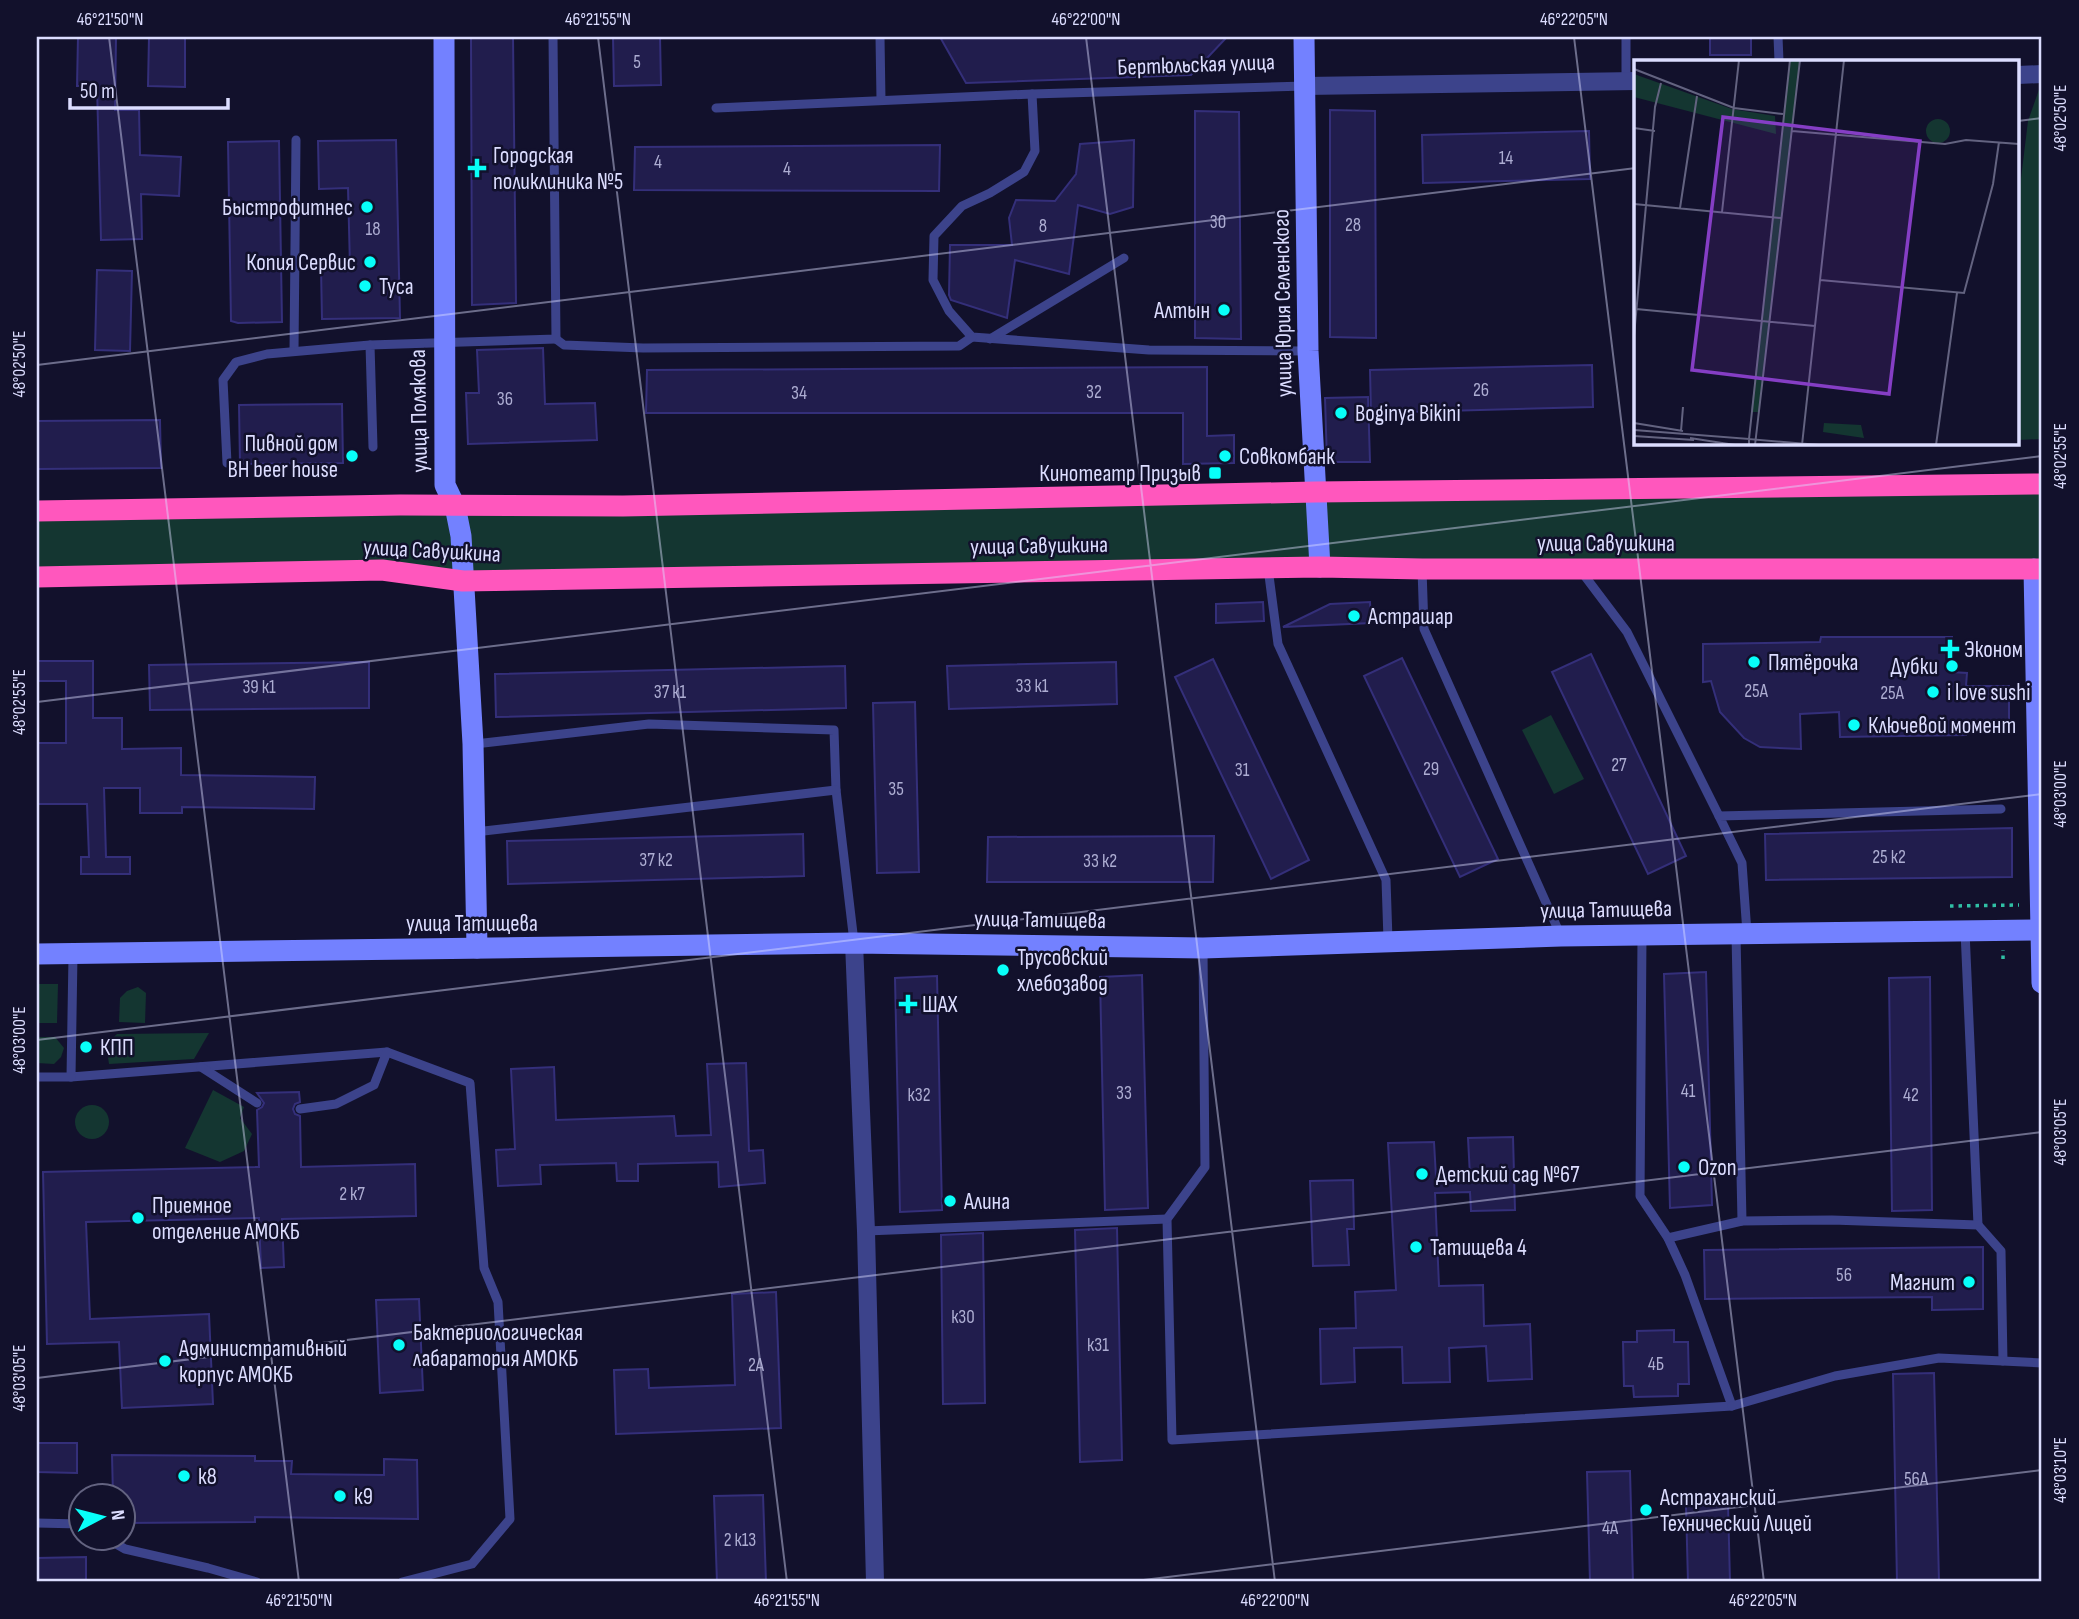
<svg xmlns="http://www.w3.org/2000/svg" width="2079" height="1619" font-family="'Sofia Sans Condensed',sans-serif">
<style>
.green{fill:#143631}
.building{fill:#211d4d;stroke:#342f7a;stroke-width:2}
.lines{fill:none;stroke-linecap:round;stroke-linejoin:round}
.path{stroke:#30c0a5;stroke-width:3.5;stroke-dasharray:3.5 5;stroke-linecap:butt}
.lane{stroke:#3c438b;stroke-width:9}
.street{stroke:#3c438b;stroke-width:18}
.secondary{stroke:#7381ff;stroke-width:21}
.highway{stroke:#ff57bd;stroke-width:21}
.ticks{fill:none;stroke:#dcddff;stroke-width:2;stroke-opacity:0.45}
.poi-dot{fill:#08fff9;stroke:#12112c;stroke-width:2.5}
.labels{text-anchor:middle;stroke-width:5;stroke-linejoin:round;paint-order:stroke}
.number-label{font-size:19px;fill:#adadd2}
.street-label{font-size:23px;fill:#dcddff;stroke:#12112c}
.poi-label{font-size:23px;fill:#dcddff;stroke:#12112c;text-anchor:start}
.inset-road{fill:none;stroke:#636380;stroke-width:2}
.view{fill:#853ec5;fill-opacity:0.15;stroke:#853ec5;stroke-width:3.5}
.inset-edge{fill:none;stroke:#dcddff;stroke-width:3.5}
.neatline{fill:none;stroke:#dcddff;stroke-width:2.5}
.ticks-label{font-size:18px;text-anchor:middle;fill:#dcddff}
</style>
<rect width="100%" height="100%" fill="#12112c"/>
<g class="green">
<polygon points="2042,81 2042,439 2018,440 2018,203 2028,121"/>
<polygon points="2042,485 2042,568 37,577 37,511"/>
<polygon points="1551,715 1584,779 1554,794 1522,730"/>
<polygon points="37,984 58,984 57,1023 37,1023"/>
<polygon points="138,987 146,993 145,1023 119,1022 120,998 127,991"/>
<polygon points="209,1033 194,1059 109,1064 106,1044 117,1034"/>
<polygon points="37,1037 55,1037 64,1048 61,1057 54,1064 37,1063"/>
<polygon points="213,1090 244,1107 240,1118 252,1134 244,1151 220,1162 185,1148"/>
<circle cx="92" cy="1122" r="17"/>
</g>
<g class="building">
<polygon points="78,37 116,37 115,110 139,110 140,155 181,157 179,196 141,194 142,239 101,240 97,86 77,86"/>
<polygon points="149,37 185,37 185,87 148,86"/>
<polygon points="471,37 513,37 516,303 472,305"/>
<polygon points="613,37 660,37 661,85 614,86"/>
<polygon points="940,37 1227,37 1191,75 966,83"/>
<rect x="1710" y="37" width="41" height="18"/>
<polygon points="1330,110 1375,111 1376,338 1330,337"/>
<polygon points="1195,111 1239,112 1241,339 1195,338"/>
<polygon points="1589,131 1590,179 1423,183 1422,135"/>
<polygon points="396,140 400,318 322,319 321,268 350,267 348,188 319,189 318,141"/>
<polygon points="1134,140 1133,207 1110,214 1078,205 1069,274 1015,260 1007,318 951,300 949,295 950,245 1012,245 1009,218 1016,200 1055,201 1076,174 1080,144"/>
<polygon points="279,141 282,322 238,323 231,321 228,142"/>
<polygon points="940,145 939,191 634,190 635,147"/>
<polygon points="97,270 132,271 130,351 95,350"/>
<polygon points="543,348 545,404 595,403 597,440 468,444 466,393 479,393 477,350"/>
<polygon points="1592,365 1593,407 1371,413 1370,370"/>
<polygon points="1207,367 1207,436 1234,435 1234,463 1183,464 1183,413 646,413 647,370"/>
<polygon points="1368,397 1370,462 1327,462 1325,398"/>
<polygon points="342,404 343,463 240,464 239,405"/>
<polygon points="160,420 161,468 37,469 37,421"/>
<polygon points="1263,602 1264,621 1216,623 1216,604"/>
<polygon points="1370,602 1371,623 1283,627 1330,604"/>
<polygon points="1821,637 1952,637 1951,672 1967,673 1966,686 2009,686 2009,727 1966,725 1966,735 1840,737 1839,712 1800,714 1801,749 1760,747 1744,738 1720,712 1711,681 1703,682 1703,644 1820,642"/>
<polygon points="1591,654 1686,856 1648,874 1552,672"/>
<polygon points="1402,658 1498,859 1460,877 1364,676"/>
<polygon points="1213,659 1309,860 1271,879 1175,677"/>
<polygon points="38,661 93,661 93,718 122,718 122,749 181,748 181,775 315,777 314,809 182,807 182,813 140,813 140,788 104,788 106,857 130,857 130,874 81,874 81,857 89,857 87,804 37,804 37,743 66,743 66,681 38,681"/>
<polygon points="369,662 369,708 150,710 149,665"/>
<polygon points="1116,662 1117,704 949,709 947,666"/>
<polygon points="845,666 846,708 496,717 495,674"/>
<polygon points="915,702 919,872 877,873 873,703"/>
<polygon points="2012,828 2012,877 1766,880 1765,834"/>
<polygon points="803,834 804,876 508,884 507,841"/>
<polygon points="1214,836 1213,882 987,882 988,837"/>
<polygon points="1706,972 1712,1205 1670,1208 1664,974"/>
<polygon points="1142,975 1148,1208 1105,1210 1100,977"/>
<polygon points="937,976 942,1210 900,1212 895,978"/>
<polygon points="1930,977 1932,1210 1892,1211 1889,978"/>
<polygon points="746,1063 749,1151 763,1150 765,1183 719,1187 718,1162 638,1164 638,1181 617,1181 616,1163 540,1165 541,1184 498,1186 496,1150 515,1149 511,1069 554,1067 556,1120 674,1116 676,1136 711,1135 707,1064"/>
<polygon points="299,1092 300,1102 295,1104 293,1109 295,1114 300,1116 301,1167 415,1164 416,1216 282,1219 284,1267 261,1268 259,1218 86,1222 90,1319 209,1314 213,1404 122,1408 119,1342 47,1344 43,1172 259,1167 257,1110 262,1107 264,1103 257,1093"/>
<polygon points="1513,1137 1515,1210 1471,1211 1470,1192 1435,1193 1439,1286 1483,1285 1484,1326 1530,1324 1532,1379 1488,1381 1486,1346 1449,1348 1450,1382 1403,1383 1402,1347 1354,1348 1355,1382 1321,1384 1320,1329 1356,1328 1355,1292 1396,1290 1388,1143 1434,1142 1436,1177 1470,1176 1468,1138"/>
<polygon points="1353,1180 1354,1229 1347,1229 1349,1265 1313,1266 1310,1181"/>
<polygon points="1117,1228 1122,1460 1080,1462 1075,1230"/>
<polygon points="983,1233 985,1403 943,1404 941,1235"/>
<polygon points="1983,1247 1983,1309 1932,1310 1932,1297 1705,1299 1704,1250"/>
<polygon points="776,1292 781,1428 616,1434 614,1370 648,1369 649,1388 735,1385 732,1294"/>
<polygon points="419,1299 423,1390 380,1393 376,1300"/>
<polygon points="1674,1330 1674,1342 1688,1342 1689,1384 1678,1384 1678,1396 1634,1397 1633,1386 1624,1386 1623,1342 1637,1342 1637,1331"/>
<polygon points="1934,1373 1939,1582 1897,1582 1893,1374"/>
<polygon points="37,1443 77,1443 77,1473 37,1472"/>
<polygon points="112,1455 255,1456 255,1461 292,1461 291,1474 384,1475 384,1459 417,1460 418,1519 255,1517 255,1522 122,1523 122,1496 113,1496"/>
<polygon points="1630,1471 1633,1582 1590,1582 1587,1472"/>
<polygon points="763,1495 766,1582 717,1582 714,1496"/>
<polygon points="1728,1504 1730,1582 1688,1582 1686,1506"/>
<polygon points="86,1557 86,1582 37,1582 37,1558"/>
</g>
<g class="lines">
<g class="path">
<polyline points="1950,906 2019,905"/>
<polyline points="2003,959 2003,950"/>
</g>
<g class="lane">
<polyline points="880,37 881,100"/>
<polyline points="1778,37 1779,61"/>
<polyline points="1626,81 1626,37"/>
<polyline points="1032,94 1035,151 1024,172 990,193 962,206 934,236 933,280 949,311 972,337 1149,350 1308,351"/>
<polyline points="716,108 1032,94 1305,86"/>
<polyline points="556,339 564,345 643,348 959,346 972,337"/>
<polyline points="990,339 1124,258"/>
<polyline points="294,351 296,140"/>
<polyline points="373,447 370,345 556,339 553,37"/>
<polyline points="227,463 223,380 236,362 267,354 370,345"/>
<polyline points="1268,568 1278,644 1386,880 1388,940"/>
<polyline points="1422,569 1424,629 1560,934"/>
<polyline points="1581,571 1627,632 1719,816"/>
<polyline points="475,744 649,724 834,730 836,790 854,942"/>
<polyline points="475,832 836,790"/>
<polyline points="1965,931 1978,1225"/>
<polyline points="1747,933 1742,863 1719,816 2001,809"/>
<polyline points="1736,935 1742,1221"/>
<polyline points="1203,949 1205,1167 1167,1219 1172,1440 1732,1406 1685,1275 1668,1238 1640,1196 1642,937"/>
<polyline points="73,955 71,1077 387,1052 470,1083 484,1268 498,1302 510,1519 472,1564 402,1582"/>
<polyline points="201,1067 257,1103"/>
<polyline points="37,1077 71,1077"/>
<polyline points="300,1109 336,1104 374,1085 387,1052"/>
<polyline points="866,1231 1167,1219"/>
<polyline points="1668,1238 1742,1221 1832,1220 1978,1225 2001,1251 2003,1361"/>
<polyline points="1732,1406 1835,1376 1939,1358 2042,1363"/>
<polyline points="37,1523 80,1524"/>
<polyline points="106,1538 125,1549 208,1568 257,1582"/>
</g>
<g class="street">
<polyline points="2018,75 2042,74"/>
<polyline points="1305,86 1636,81"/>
<polyline points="854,943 866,1231 875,1582"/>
</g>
<g class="secondary">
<polyline points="444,37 445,485 455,506 461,536 473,744 477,948"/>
<polyline points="1304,37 1308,351 1320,567"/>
<polyline points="2034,569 2042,983"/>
<polyline points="37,954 854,943 1203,948 1561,936 2042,930"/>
</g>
<g class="highway">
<polyline points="37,511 400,505 623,506 1315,492 2042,484"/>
<polyline points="37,577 382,570 463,581 1320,567 1422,569 2042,569"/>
</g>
</g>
<path class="ticks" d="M109 37 299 1582M598 37 787 1582M1086 37 1275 1582M1574 37 1764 1582M2018 121 2042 118M37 365 1636 168M37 702 2042 456M37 1040 2042 794M37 1378 2042 1132M1127 1582 2042 1470"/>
<g class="poi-dot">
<path d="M473.5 157.5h7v7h7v7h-7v7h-7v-7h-7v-7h7z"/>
<circle cx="367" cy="207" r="7"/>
<circle cx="370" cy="262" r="7"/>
<circle cx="365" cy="286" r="7"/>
<circle cx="1224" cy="310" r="7"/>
<circle cx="1341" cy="413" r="7"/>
<circle cx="352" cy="456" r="7"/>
<circle cx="1225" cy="456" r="7"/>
<rect x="1208" y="466" width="14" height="14" rx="3.5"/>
<circle cx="1354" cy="616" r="7"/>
<path d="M1946.5 638.5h7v7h7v7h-7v7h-7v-7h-7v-7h7z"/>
<circle cx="1754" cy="662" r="7"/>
<circle cx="1952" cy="666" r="7"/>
<circle cx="1933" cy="692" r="7"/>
<circle cx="1854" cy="725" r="7"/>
<circle cx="1003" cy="970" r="7"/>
<path d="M904.5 993.5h7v7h7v7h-7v7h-7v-7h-7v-7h7z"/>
<circle cx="86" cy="1047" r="7"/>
<circle cx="1684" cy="1167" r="7"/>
<circle cx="1422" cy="1174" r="7"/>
<circle cx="950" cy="1201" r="7"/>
<circle cx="138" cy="1218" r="7"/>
<circle cx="1416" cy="1247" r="7"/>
<circle cx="1969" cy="1282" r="7"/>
<circle cx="399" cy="1345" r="7"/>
<circle cx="165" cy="1361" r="7"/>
<circle cx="184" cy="1476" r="7"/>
<circle cx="340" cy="1496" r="7"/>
<circle cx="1646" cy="1510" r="7"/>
</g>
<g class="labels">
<g class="number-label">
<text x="637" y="68">5</text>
<text x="1506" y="164">14</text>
<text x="658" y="168">4</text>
<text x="787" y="175">4</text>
<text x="1218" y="228">30</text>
<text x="1353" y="231">28</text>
<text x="1043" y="232">8</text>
<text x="373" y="235">18</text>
<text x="1481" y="396">26</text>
<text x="1094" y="398">32</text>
<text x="799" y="399">34</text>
<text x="505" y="405">36</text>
<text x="1032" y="692">33 к1</text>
<text x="259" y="693">39 к1</text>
<text x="1756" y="697">25А</text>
<text x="670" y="698">37 к1</text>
<text x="1892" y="699">25А</text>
<text x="1619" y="771">27</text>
<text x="1431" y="775">29</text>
<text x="1242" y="776">31</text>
<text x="896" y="795">35</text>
<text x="1889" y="863">25 к2</text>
<text x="656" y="866">37 к2</text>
<text x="1100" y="867">33 к2</text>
<text x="1688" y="1097">41</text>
<text x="1124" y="1099">33</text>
<text x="919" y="1101">к32</text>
<text x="1911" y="1101">42</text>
<text x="352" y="1200">2 к7</text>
<text x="1844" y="1281">56</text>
<text x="963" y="1323">к30</text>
<text x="1098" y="1351">к31</text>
<text x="1656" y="1370">4Б</text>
<text x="756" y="1371">2А</text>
<text x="1916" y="1485">56А</text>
<text x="1610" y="1534">4А</text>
<text x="740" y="1546">2 к13</text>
</g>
<g class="street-label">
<text transform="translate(1196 64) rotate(-2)" y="8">Бертюльская улица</text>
<text transform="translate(1282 303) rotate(-91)" y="8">улица Юрия Селенского</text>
<text transform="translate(418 411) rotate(-91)" y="8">улица Полякова</text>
<text x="1606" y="551">улица Савушкина</text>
<text transform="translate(1039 545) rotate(-1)" y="8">улица Савушкина</text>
<text transform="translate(432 550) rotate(3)" y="8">улица Савушкина</text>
<text transform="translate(1606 909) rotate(-1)" y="8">улица Татищева</text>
<text transform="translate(1040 919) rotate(1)" y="8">улица Татищева</text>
<text x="472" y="931">улица Татищева</text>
</g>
<g class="poi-label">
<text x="493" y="163">Городская<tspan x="493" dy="26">поликлиника №5</tspan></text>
<text x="353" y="215" text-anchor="end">Быстрофитнес</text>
<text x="356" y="270" text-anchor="end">Копия Сервис</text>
<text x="379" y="294">Туса</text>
<text x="1210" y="318" text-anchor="end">Алтын</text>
<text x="1355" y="421">Boginya Bikini</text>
<text x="338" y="451" text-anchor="end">Пивной дом<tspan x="338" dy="26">BH beer house</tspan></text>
<text x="1239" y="464">Совкомбанк</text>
<text x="1201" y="481" text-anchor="end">Кинотеатр Призыв</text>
<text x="1368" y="624">Астрашар</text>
<text x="1964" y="657">Эконом</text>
<text x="1768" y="670">Пятёрочка</text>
<text x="1938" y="674" text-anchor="end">Дубки</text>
<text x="1947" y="700">i love sushi</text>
<text x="1868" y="733">Ключевой момент</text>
<text x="1017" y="965">Трусовский<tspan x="1017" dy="26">хлебозавод</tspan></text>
<text x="922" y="1012">ШАХ</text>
<text x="100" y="1055">КПП</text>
<text x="1698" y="1175">Ozon</text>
<text x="1436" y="1182">Детский сад №67</text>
<text x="964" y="1209">Алина</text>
<text x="152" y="1213">Приемное<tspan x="152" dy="26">отделение АМОКБ</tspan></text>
<text x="1430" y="1255">Татищева 4</text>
<text x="1955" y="1290" text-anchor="end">Магнит</text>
<text x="413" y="1340">Бактериологическая<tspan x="413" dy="26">лабаратория АМОКБ</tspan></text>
<text x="179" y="1356">Административный<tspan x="179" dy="26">корпус АМОКБ</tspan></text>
<text x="198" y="1484">к8</text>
<text x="354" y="1504">к9</text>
<text x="1660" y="1505">Астраханский<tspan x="1660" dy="26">Технический Лицей</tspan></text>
</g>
</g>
<g transform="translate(1634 60)">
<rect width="385" height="385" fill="#12112c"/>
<path d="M156 0H166L125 352H117ZM0 14 98 49 141 56 142 74 0 37ZM292 71a12 12 0 1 1 24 0a12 12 0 1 1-24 0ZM190 363 227 365 230 378 189 372Z" fill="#143631"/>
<path class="inset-road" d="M0 9 100 48 149 54M0 68 21 71M158 71 311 84 332 80 385 84M0 144 147 158M46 148 63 36M88 152 105 0M186 220 330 233 359 124 365 82M2 249 181 266M0 276 21 47 27 23M0 363 49 371M0 370 115 379 156 0M47 371 49 347M0 376 60 380M56 378 101 385M115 385V379L185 385M121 385 166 0M168 385 210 0M302 385 323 233"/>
<path class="view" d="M89 57 286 81 255 334 58 310Z"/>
<rect width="385" height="385" class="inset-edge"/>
</g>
<rect width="2079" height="1619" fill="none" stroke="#12112c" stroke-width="77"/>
<g transform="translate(102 1517) rotate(83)"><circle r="33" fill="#12112c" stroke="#636380" stroke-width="2"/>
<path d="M0-5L12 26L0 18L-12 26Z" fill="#08fff9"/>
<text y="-10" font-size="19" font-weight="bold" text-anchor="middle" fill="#dcddff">N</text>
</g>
<path d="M70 98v10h158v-10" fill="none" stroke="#dcddff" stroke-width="3.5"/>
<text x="80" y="98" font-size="21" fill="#dcddff" stroke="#12112c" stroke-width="5" paint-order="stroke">50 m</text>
<rect x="38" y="38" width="2002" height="1542" class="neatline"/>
<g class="ticks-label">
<text x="110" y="25">46°21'50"N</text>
<text x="598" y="25">46°21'55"N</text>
<text x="1086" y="25">46°22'00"N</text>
<text x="1574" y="25">46°22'05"N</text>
<text transform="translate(2060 118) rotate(-90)" y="6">48°02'50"E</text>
<text transform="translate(19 364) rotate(-90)" y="6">48°02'50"E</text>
<text transform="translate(2060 456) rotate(-90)" y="6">48°02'55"E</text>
<text transform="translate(19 702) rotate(-90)" y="6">48°02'55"E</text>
<text transform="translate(2060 794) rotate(-90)" y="6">48°03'00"E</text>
<text transform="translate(19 1040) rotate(-90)" y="6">48°03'00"E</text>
<text transform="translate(2060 1132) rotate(-90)" y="6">48°03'05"E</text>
<text transform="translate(19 1378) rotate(-90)" y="6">48°03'05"E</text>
<text transform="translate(2060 1470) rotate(-90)" y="6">48°03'10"E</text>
<text x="299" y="1606">46°21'50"N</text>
<text x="787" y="1606">46°21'55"N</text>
<text x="1275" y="1606">46°22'00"N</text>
<text x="1763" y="1606">46°22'05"N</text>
</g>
</svg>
